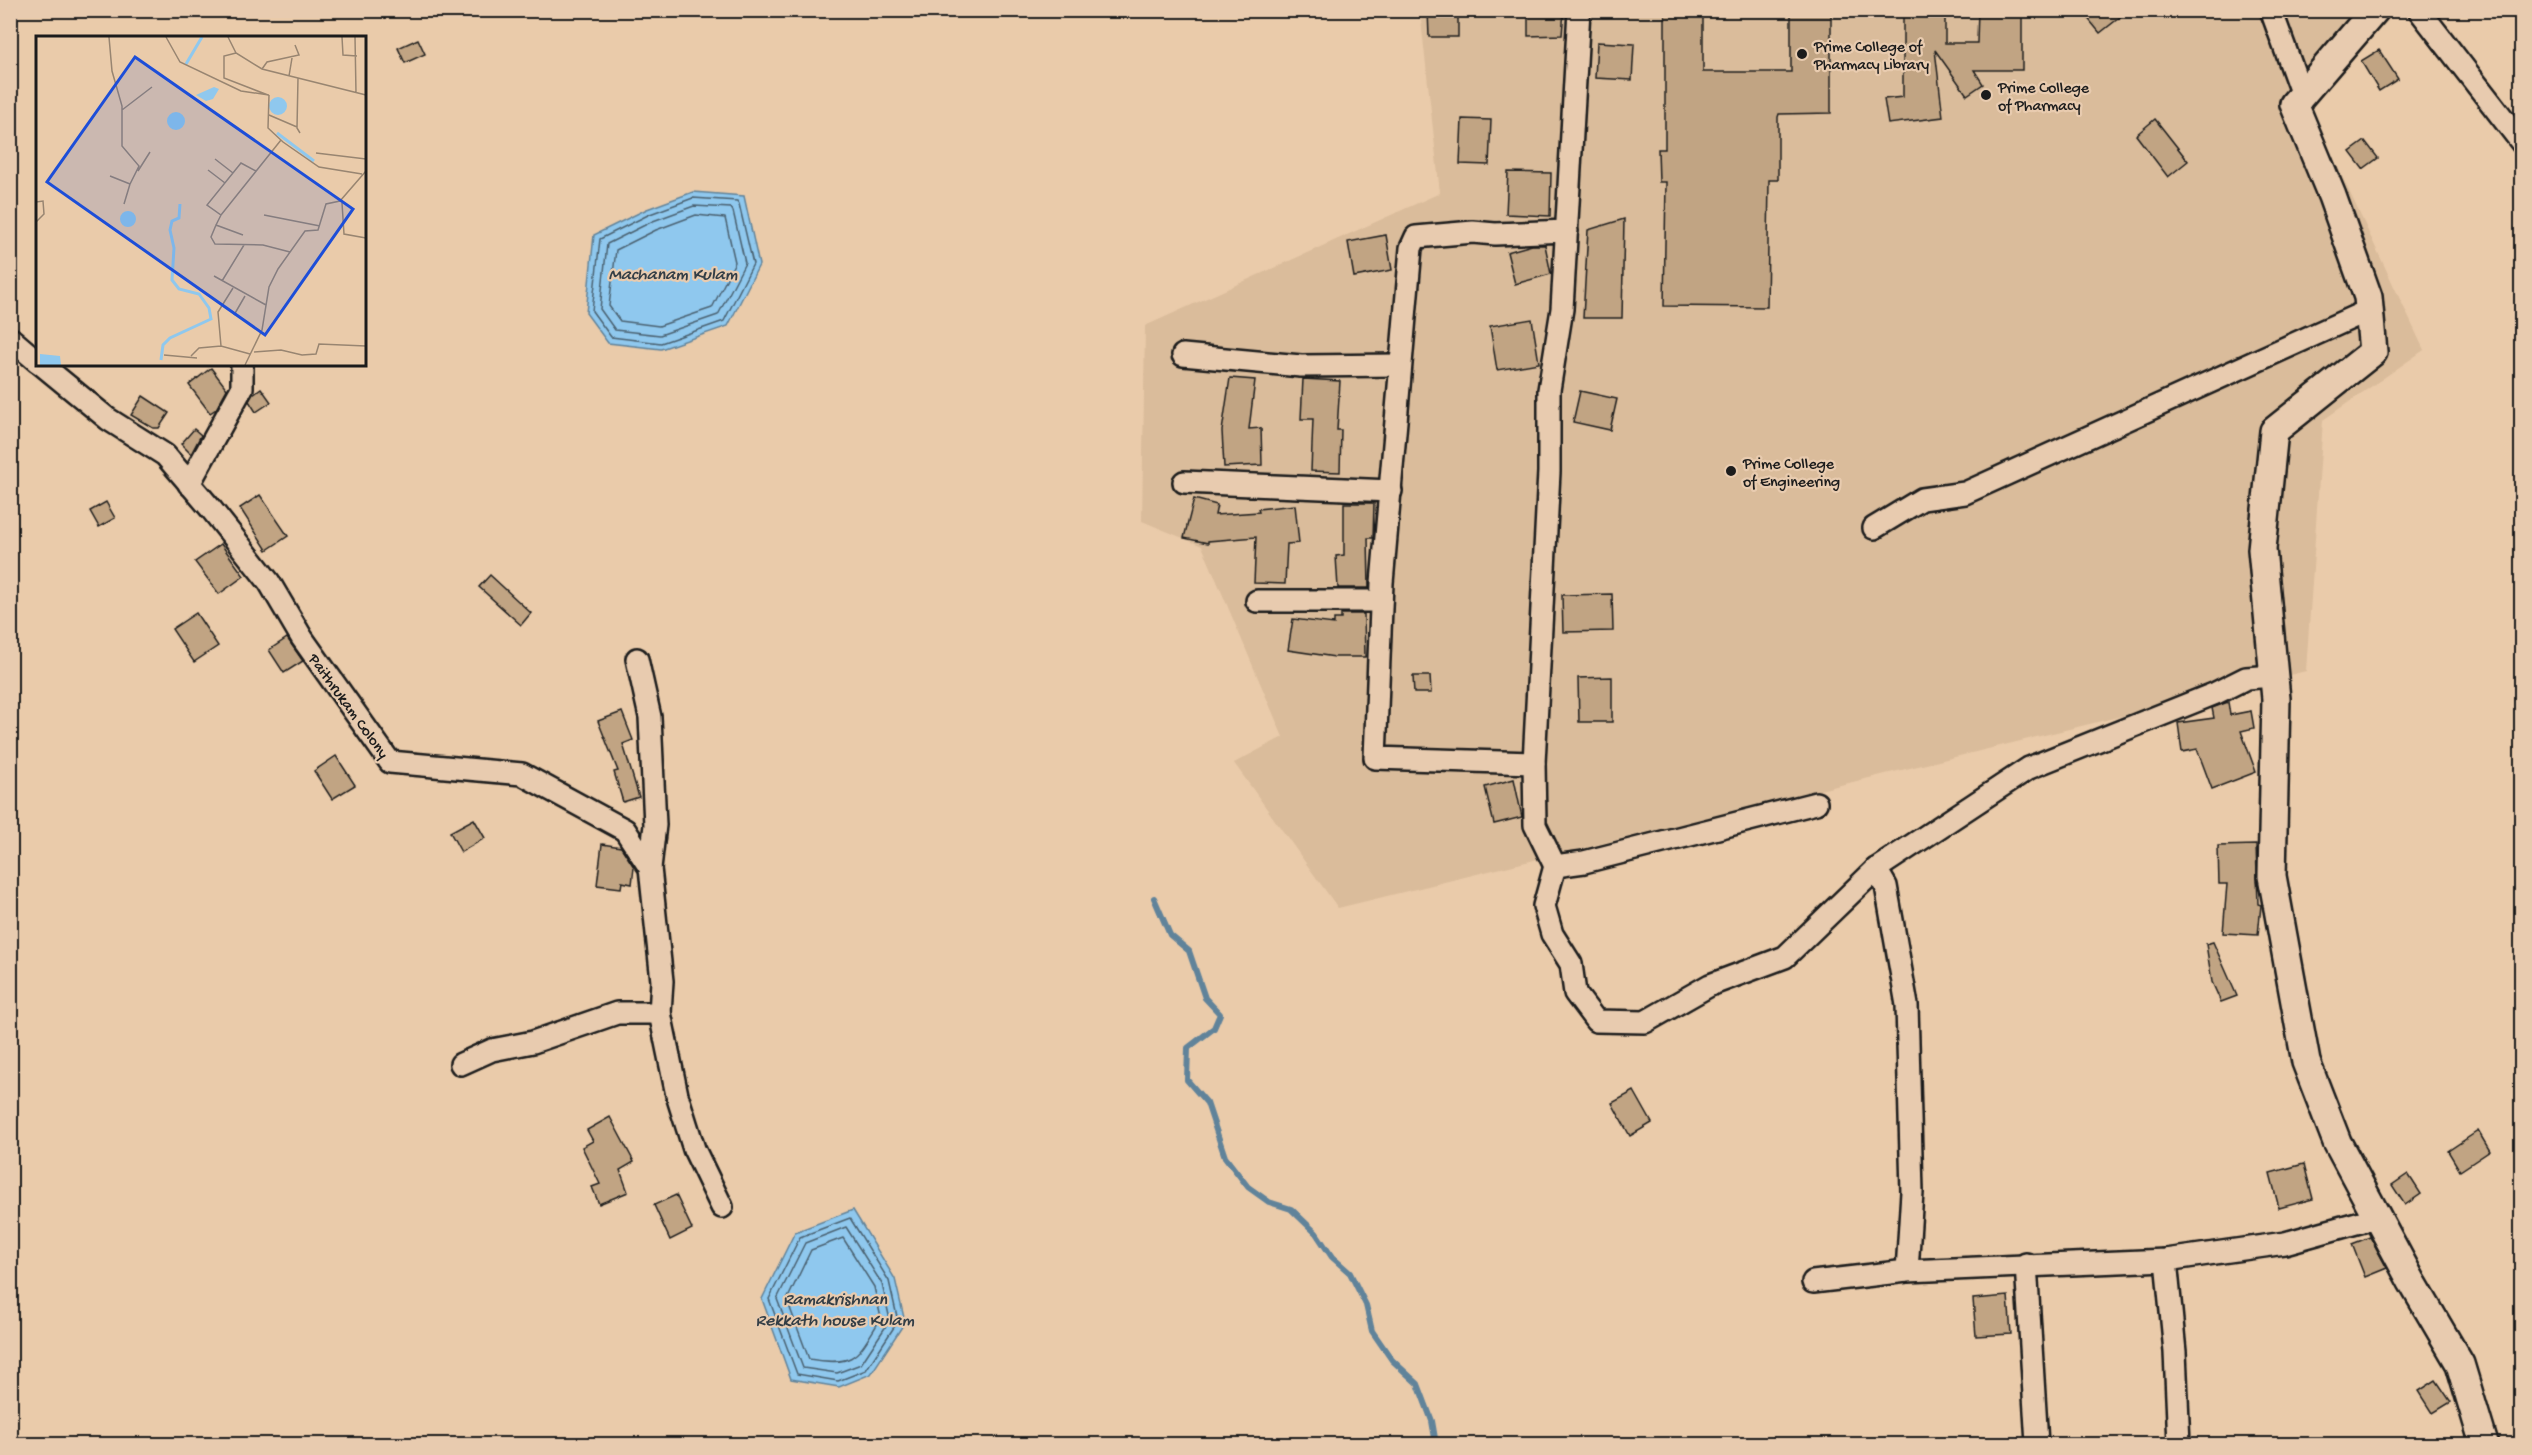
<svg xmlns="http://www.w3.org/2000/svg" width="2532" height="1455" font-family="'Gochi Hand',sans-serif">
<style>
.built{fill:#dabc9b}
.water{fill:#8fc8ee;stroke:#61839a;stroke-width:1.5}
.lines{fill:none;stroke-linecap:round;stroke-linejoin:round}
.shore{stroke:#4a6170;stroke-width:1.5}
.stream{stroke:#61839a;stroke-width:6}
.building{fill:#c1a483;stroke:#1c1c1c;stroke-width:1.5}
.minor-casing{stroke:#1c1c1c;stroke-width:26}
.tertiary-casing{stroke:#1c1c1c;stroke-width:32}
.minor{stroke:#e8cbaf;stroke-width:21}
.tertiary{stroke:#e8cbaf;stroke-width:27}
.poi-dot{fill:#1c1c1c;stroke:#e8cbaf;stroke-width:2}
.labels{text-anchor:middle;stroke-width:4.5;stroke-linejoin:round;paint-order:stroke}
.poi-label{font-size:16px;fill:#1c1c1c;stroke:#e8cbaf;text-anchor:start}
.street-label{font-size:16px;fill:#1c1c1c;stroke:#e8cbaf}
.water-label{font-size:18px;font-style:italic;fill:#333e46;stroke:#e8cbaf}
.inset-river{fill:none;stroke:#8fc8ee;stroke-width:3}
.inset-road{fill:none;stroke:#988571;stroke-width:1.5}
.view{fill:#1d4ed8;fill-opacity:0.15;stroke:#1d4ed8;stroke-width:3}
.inset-edge{fill:none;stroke:#1c1c1c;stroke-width:3}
</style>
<rect width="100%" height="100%" fill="#eacbaa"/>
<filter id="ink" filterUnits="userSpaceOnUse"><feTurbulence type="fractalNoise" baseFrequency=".0167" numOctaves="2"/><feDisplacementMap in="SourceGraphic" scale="12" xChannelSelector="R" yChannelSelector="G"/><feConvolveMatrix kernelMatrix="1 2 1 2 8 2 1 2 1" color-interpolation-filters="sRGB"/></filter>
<g filter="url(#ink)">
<polygon class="built" points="1420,11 2397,11 2309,106 2424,350 2323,420 2306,671 1338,908 1234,763 1283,737 1202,546 1142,521 1145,326 1440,193"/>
<g class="water">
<polygon points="693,192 744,196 759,265 728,326 661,349 608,343 586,313 594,235 647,209"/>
<polygon points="853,1210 895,1279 905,1322 871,1374 839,1387 791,1379 762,1299 795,1232"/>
</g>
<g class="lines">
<g class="shore">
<polygon points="693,198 737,201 739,204 753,264 724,321 661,343 611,337 592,311 600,239 650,214"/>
<polygon points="694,206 731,208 733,211 745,263 718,315 660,335 615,330 600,309 607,244 653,221"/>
<polygon points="696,215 725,218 735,262 712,308 659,326 620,321 609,306 616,250 656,230"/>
<polygon points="850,1218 889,1281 898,1321 866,1370 838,1381 797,1374 769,1299 800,1237"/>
<polygon points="846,1227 882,1284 890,1320 861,1364 837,1373 803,1368 777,1299 805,1243"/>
<path d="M843 1238 874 1287 881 1318C857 1356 857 1367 809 1359L787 1300 811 1250Z"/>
</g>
<polyline class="stream" points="1154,898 1170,935 1189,951 1205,998 1220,1014 1214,1028 1188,1048 1187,1080 1207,1103 1225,1157 1248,1187 1269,1202 1291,1209 1316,1233 1332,1257 1350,1273 1366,1305 1372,1331 1392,1360 1418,1384 1432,1421 1436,1444"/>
</g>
<g class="building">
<polygon points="1428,10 1458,10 1458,37 1429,37"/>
<polygon points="1528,10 1564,10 1562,35 1528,36"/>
<polygon points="1665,10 1703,10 1703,72 1791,72 1791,10 1831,10 1831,113 1779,114 1778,117 1778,180 1769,180 1767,307 1664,306 1666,182 1659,182 1658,149 1665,149"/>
<polygon points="1903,10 1945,10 1945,43 1977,43 1978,10 2022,10 2022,70 1974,70 1983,84 1967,95 1935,50 1943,117 1888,124 1884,99 1903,97"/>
<polygon points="2081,10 2129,10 2100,33"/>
<polygon points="418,39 425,54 405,63 398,48"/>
<polygon points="1597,42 1634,44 1632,80 1595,78"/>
<polygon points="2379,50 2398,79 2379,91 2361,61"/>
<polygon points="1462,119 1491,120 1489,165 1460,164"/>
<polygon points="2155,119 2188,161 2168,177 2136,135"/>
<polygon points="2365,141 2378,158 2363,169 2350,152"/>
<polygon points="1508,172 1551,173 1550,216 1506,214"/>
<polygon points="1624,219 1622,318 1583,318 1588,230"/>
<polygon points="1386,235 1392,270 1354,277 1348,242"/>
<polygon points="1532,245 1545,245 1551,274 1515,284 1507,252"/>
<polygon points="1532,319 1539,363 1497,370 1490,326"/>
<polygon points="211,368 227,389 216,409 210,413 189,385"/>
<polygon points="1230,378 1255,380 1249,429 1261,428 1262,465 1224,467 1222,431"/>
<polygon points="1303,379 1340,381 1337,430 1341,430 1340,472 1311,471 1313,419 1301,419"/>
<polygon points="261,388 271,402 256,412 249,401 253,394"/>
<polygon points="1580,391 1617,399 1610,430 1573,422"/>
<polygon points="143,396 169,413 159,428 153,428 131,415"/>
<polygon points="194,429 201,435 191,454 181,444"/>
<polygon points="260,495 288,536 267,550 240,508"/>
<polygon points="1194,499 1217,505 1215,515 1259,512 1258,509 1295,505 1299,543 1287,544 1285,584 1254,583 1256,537 1208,541 1208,543 1184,538"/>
<polygon points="106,502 115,518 99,527 90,511"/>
<polygon points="1344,503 1374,503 1373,538 1368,538 1369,588 1338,588 1336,556 1344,555"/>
<polygon points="221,544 244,576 219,594 195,562"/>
<polygon points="490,575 531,613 521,625 479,587"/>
<polygon points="1612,594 1613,631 1563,632 1562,595"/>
<polygon points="196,613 218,646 194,662 172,629"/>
<polygon points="1341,614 1364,614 1365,657 1335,657 1288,650 1293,619 1334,624 1334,619 1341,619"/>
<polygon points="287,638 303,661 284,673 269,650"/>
<polygon points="1413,676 1430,676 1431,693 1414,693"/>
<polygon points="1612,677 1612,722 1579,722 1578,678"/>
<polygon points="2228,702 2230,715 2251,711 2254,728 2241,731 2256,772 2212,789 2197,749 2182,752 2178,723 2214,718 2212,708"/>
<polygon points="622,712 633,740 623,744 639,797 623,802 614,772 618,771 598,721"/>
<polygon points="336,756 355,785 332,799 314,771"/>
<polygon points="1514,779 1522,817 1494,824 1485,787"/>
<polygon points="474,819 485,838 461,852 450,832"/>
<polygon points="602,844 621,847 634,867 632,884 622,882 621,888 597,885"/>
<polygon points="2256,845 2258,904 2261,905 2258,935 2223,933 2227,884 2219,884 2218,846"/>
<polygon points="2213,942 2237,996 2221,1002 2212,982 2206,944"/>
<polygon points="1634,1091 1652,1123 1630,1136 1612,1103"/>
<polygon points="610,1117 634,1162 620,1170 628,1192 599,1204 592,1187 600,1184 582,1147 593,1141 587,1130"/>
<polygon points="2478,1131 2490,1151 2460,1171 2448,1151"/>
<polygon points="2304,1164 2313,1199 2279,1208 2270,1173"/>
<polygon points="2408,1174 2421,1194 2405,1205 2392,1185"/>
<polygon points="676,1195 692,1229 670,1240 654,1205"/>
<polygon points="2370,1237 2387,1268 2365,1277 2352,1244"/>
<polygon points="2008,1296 2011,1334 1976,1336 1973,1299"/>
<polygon points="2436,1380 2451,1402 2433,1413 2419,1391"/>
</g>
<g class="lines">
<defs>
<g id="minor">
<polyline points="2271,10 2302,95"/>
<polyline points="2419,10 2522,143"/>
<polyline points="1567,231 1495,234 1473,232 1416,237 1411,248 1382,583 1375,758 1534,763 1549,472 1549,390 1562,309 1579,10"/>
<polyline points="10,338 38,362"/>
<polyline points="1183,355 1301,366 1400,365"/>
<polyline points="41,364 108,419 165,455 212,510 269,582 302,638 390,762 522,774 625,830 650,868 662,981 660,1013 617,1013 533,1042 492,1050 461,1064"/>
<polyline points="1184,482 1391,491"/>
<polyline points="189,484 242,388 242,364"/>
<polyline points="1874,528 1922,499 1965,493 2369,310"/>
<polyline points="1257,601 1381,601"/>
<polyline points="637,659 650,717 655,825 650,868"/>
<polyline points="1534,763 1535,825 1555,866 1584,862 1816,803"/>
<polyline points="1555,866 1544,906 1552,934 1571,964 1575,993 1596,1021 1645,1022 1710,985 1785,957 1876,869 2029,768 2216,693 2246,678 2274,676"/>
<polyline points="1876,869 1886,886 1907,1005 1912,1192 1907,1271"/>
<polyline points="660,1013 677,1095 694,1149 722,1207"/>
<polyline points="2166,1260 2175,1352 2179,1444"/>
<polyline points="2026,1264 2037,1444"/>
<polyline points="1813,1282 1907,1271 2166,1260 2285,1243 2378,1217"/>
</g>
<polyline id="tertiary" points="2375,10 2294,104 2332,196 2368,297 2373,352 2274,431 2262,549 2276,699 2272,876 2306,1062 2337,1142 2412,1282 2460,1364 2484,1444"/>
</defs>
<use href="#minor" class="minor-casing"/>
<use href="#tertiary" class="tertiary-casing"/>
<use href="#minor" class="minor"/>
<use href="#tertiary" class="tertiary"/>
</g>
</g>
<g class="poi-dot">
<circle cx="1802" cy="54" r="6"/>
<circle cx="1986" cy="95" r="6"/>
<circle cx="1731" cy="471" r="6"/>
</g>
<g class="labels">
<g class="poi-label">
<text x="1814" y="51">Prime College of<tspan x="1814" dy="18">Pharmacy Library</tspan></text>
<text x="1998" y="92">Prime College<tspan x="1998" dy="18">of Pharmacy</tspan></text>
<text x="1743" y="468">Prime College<tspan x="1743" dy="18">of Engineering</tspan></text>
</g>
<g class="street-label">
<text transform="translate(350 705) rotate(54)" y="6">Paithrukam Colony</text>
</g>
<g class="water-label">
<text x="673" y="279">Machanam Kulam</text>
<text x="835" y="1304">Ramakrishnan<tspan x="835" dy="21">Rekkath house Kulam</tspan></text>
</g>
</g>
<g transform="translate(36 36)">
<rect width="330" height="330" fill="#eacbaa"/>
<path d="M178 51 183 53 177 63 170 65 160 59ZM233 70a9 9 0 1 1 18 0a9 9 0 1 1-18 0ZM131 85a9 9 0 1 1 18 0a9 9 0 1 1-18 0ZM84 183a8 8 0 1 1 16 0a8 8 0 1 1-16 0ZM4 318 24 320 25 329H4Z" fill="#8fc8ee"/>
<path class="inset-river" d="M150 28 166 1M241 97 278 125M125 324 127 309 134 302 175 283 173 272 163 258 143 253 136 244 138 212 134 194 136 185 143 182 144 168"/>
<path class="inset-road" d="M73 1 76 35 86 70V110L103 130 94 148 74 140M130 1 144 26 205 55 233 59M192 1 200 17 226 33 330 59M306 1 307 19 321 20M319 1 320 57M200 17 188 20V42L232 59M226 33 231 26 263 19 259 9M253 40 256 22M262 42 261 92 264 97M233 59 232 92 247 106 283 131 326 138M86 74 116 51M233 79 261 91M280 117 330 123M179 123 197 137M172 134 189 147M102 135 114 116M220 135 205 127 171 169 185 179 245 104M0 166 7 165 8 178 0 186M306 167 308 198 330 202M88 168 94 148M185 179 180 189 207 199M228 179 284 190M180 189 175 201 179 208 227 209 254 216M178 240 230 269M186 245 208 209M198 279 209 260M185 310 182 276 197 252M218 316 245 314 266 319 280 318 283 308 330 310M128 319 161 322M155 320 163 312 185 310 214 318M209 329 226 294 233 251 242 233 269 195 282 194 290 168 304 165 330 135"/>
<path class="view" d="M99 21 317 173 229 299 11 146Z"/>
<rect width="330" height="330" class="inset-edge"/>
</g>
<rect width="2532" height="1455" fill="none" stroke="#e8cbaf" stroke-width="36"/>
<rect x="18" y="18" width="2496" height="1419" fill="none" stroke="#1c1c1c" stroke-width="2" filter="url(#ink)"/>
</svg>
